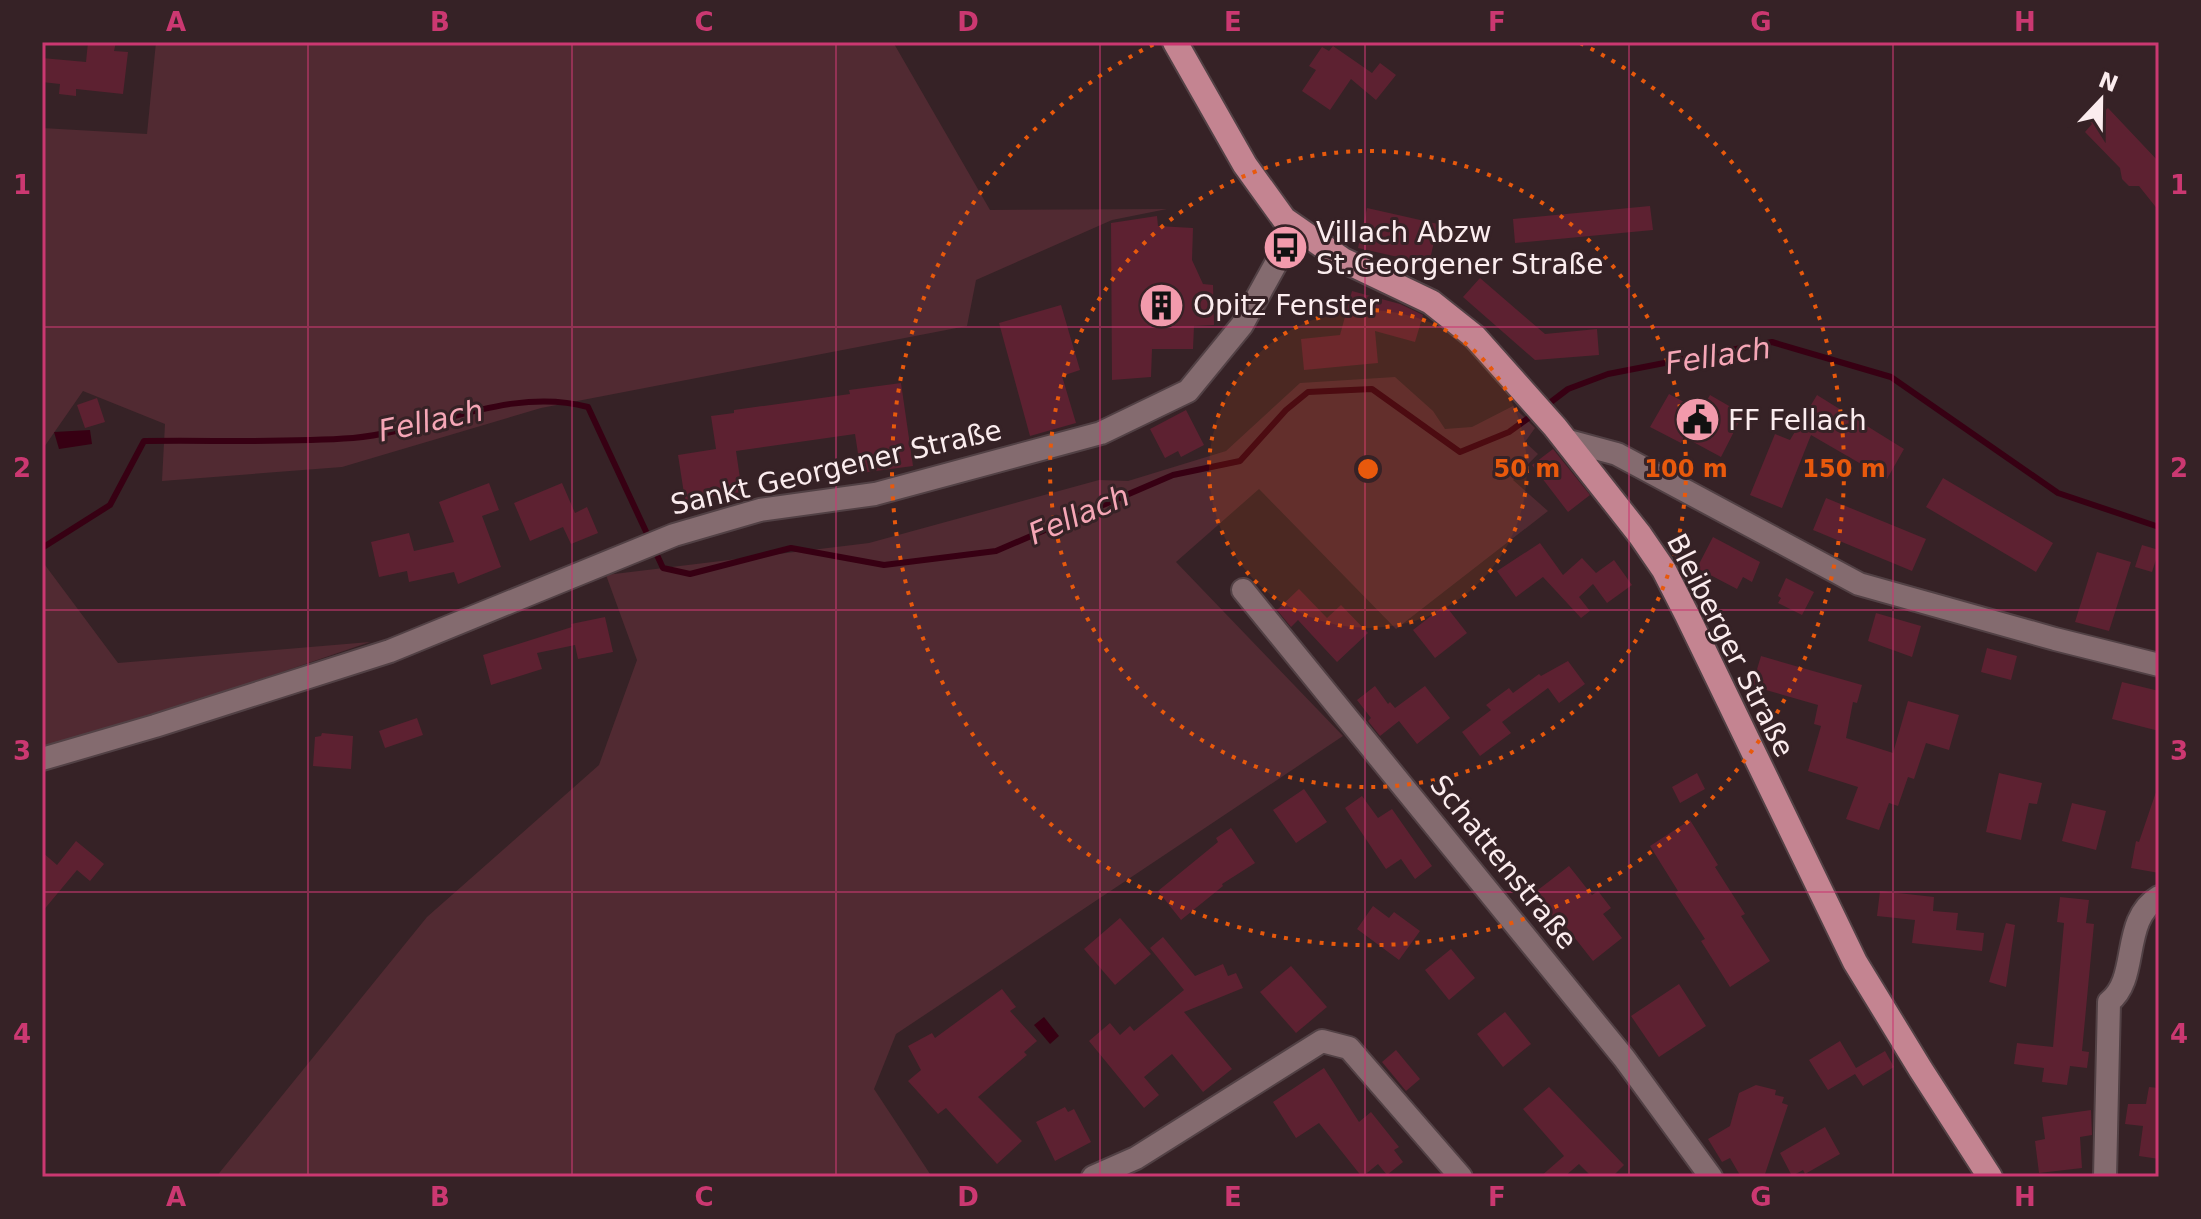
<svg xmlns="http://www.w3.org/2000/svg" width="2201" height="1219" font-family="'DejaVu Sans',sans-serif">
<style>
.green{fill:#512a32}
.water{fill:#370013}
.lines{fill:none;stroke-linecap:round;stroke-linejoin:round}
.stream{stroke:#370013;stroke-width:6}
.building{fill:#5d2131}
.minor-casing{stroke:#524145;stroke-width:26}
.major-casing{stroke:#524145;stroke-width:28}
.minor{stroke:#846b6f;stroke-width:22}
.major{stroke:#c48491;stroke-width:24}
.grid{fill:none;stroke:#cb3871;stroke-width:2;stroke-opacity:0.55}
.ring{fill:none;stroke:#e8590c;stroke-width:4;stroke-dasharray:4 8}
.labels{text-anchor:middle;stroke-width:6;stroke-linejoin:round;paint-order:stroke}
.poi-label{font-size:28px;fill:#fbecee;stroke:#362226;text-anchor:start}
.street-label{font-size:28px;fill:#fbecee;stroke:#362226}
.water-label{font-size:30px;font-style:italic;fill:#f5a6b6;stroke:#362226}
.centre{fill:#e8590c;stroke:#362226;stroke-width:4}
.ring-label{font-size:24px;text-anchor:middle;font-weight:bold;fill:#e8590c;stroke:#362226;stroke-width:6;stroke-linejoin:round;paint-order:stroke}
.neatline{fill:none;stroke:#cb3871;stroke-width:3}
.grid-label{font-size:26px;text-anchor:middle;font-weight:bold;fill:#cb3871}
</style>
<rect width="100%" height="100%" fill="#362226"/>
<g class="green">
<polygon points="156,42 893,42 990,210 1167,209 1112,220 976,280 967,326 541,408 342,467 162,481 165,424 83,391 42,450 42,128 147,134"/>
<polygon points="1395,377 1433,411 1445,429 1472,427 1513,406 1535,428 1525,442 1538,454 1513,480 1548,511 1396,629 1259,489 1176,562 1343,736 896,1034 874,1089 932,1177 216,1177 427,917 599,765 637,660 606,575 869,543 1099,480 1128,481 1226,451 1300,383"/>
<polygon points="42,561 118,663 370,642 153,716 42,746"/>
</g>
<g class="water">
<polygon points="90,430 92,444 59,449 54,432"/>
<polygon points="1044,1017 1059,1036 1050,1044 1034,1025"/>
</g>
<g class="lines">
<g class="stream">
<polyline points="1543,408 1568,389 1608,374 1772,342 1891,377 2058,493 2159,527"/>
<path d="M42 548 110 505 144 441C213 440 284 443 353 438 431 431 509 386 588 407L663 568 690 574 791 548 884 565 996 551 1173 475 1240 461 1286 410 1308 392 1372 389 1460 452 1509 432 1534 414"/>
</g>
</g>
<g class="building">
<polygon points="88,42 116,42 114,51 128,52 123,94 76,89 76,96 59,94 60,84 42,82 42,58 86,62"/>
<polygon points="1333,46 1372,73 1380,63 1396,75 1376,100 1351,79 1330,110 1302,91 1316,70 1309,66 1322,47 1329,51"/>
<polygon points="2108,108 2159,162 2159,211 2139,186 2129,186 2122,179 2120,168 2085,132 2092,124 2090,122"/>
<polygon points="1650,206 1653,230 1515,243 1513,219"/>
<polygon points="1367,208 1438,224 1429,264 1358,248"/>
<polygon points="1157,216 1158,226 1193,228 1192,260 1203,284 1213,285 1214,325 1194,326 1193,349 1152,349 1151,377 1112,380 1111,223"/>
<polygon points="1480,278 1545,334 1597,329 1599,355 1535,360 1463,297"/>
<polygon points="1352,291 1400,304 1423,315 1415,342 1375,331 1378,363 1304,370 1301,339 1340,335"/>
<polygon points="1061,305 1080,370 1062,376 1076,423 1030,436 999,323"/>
<polygon points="901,383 913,466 861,473 855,434 736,451 742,492 685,500 678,455 716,449 711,416 734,413 734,410 850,394 849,390"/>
<polygon points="1669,394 1701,411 1710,395 1743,414 1721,457 1684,437 1681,443 1650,427"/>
<polygon points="1817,395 1904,449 1887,479 1811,435 1782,508 1750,495 1775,434 1790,440"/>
<polygon points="97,398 105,422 85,428 77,405"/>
<polygon points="1186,410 1204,445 1181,457 1178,451 1165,458 1150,429"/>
<polygon points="1553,449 1590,495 1568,512 1532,465"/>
<polygon points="1943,478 2053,543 2036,572 1926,507"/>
<polygon points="489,483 499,510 482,516 501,567 458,584 454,572 409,582 407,571 379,577 371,542 409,533 414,551 454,542 439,502"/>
<polygon points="562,483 575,513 587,507 598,533 571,544 563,527 530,541 514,503"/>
<polygon points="1826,498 1926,539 1912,571 1813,530"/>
<polygon points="1713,537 1760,562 1752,582 1743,577 1737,589 1697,568"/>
<polygon points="1540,543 1563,575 1582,558 1596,573 1614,560 1632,585 1607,603 1593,584 1579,597 1590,611 1581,618 1543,577 1516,597 1497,571"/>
<polygon points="2142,545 2159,550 2152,572 2135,567"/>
<polygon points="2097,552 2131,562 2109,631 2075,622"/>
<polygon points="1786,578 1814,592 1802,615 1778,603 1781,598 1778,596"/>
<polygon points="1299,589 1327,618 1341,605 1368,633 1337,662 1298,620 1291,627 1277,610"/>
<polygon points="1445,605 1467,633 1435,658 1413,630"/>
<polygon points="1876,613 1921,626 1912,657 1868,641"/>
<polygon points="605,617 613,652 578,659 575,645 537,653 542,669 491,685 483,655 572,627 571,624"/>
<polygon points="1987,648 2017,656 2011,680 1981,672"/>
<polygon points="1761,656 1862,685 1857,703 1853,702 1846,738 1890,752 1893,753 1908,701 1959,715 1949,750 1926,743 1914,779 1908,777 1898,806 1889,803 1879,830 1846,819 1858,787 1808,771 1821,726 1814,724 1818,705 1752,686"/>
<polygon points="1568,661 1585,684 1559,703 1548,688 1502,722 1511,733 1480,756 1462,732 1491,710 1486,705 1509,688 1513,693 1539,674 1541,676"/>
<polygon points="2122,682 2159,691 2159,731 2112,719"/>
<polygon points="1375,686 1388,704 1390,702 1395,708 1425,686 1450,718 1417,744 1399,721 1380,736 1368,721 1371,718 1357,700"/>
<polygon points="417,718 423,735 385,748 379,731"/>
<polygon points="322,733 353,736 351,769 313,766 315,737 321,736"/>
<polygon points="1697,773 1705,789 1680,803 1672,787"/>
<polygon points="1999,773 2042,783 2037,804 2029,803 2021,840 1986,832"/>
<polygon points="1304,789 1327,822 1296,843 1273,810"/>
<polygon points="2156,792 2159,793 2159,873 2131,868 2136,841 2139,842"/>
<polygon points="1362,796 1378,818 1392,809 1432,866 1415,879 1401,859 1386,869 1345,808"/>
<polygon points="2072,803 2106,811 2096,850 2062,841"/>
<polygon points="1690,820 1718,865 1715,867 1745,914 1741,916 1770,961 1730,987 1701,941 1705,939 1675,893 1678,891 1650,846"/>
<polygon points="1231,828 1255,863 1222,884 1223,886 1181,920 1158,891 1218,842 1216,838"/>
<polygon points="76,841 104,864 90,881 77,870 42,912 42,852 57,865"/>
<polygon points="1569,866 1592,895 1598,891 1611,908 1603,914 1622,938 1593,961 1560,919 1557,922 1534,893"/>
<polygon points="1880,891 1934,897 1933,911 1958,913 1956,930 1984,933 1982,951 1912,943 1915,920 1877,916"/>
<polygon points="2060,897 2089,900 2086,923 2094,924 2082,1051 2089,1052 2087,1068 2070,1066 2067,1085 2042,1082 2044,1068 2014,1064 2017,1043 2053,1047 2064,923 2057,922"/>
<polygon points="1373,906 1389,918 1394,912 1420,931 1399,960 1357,929"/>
<polygon points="1120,918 1151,954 1115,985 1084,949"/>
<polygon points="2006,923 2015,925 2006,987 1989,982"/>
<polygon points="1163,937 1195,976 1223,964 1228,976 1236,973 1243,988 1184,1012 1232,1069 1203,1092 1172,1054 1144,1077 1159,1095 1144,1108 1089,1041 1110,1023 1120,1035 1130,1026 1134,1031 1184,990 1150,948"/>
<polygon points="1451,949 1475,978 1449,1000 1425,970"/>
<polygon points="1291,966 1327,1007 1296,1033 1260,992"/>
<polygon points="1679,984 1706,1026 1659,1057 1631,1016"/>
<polygon points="1002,989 1016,1007 1010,1011 1037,1041 1024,1052 1027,1055 978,1097 1022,1141 997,1164 946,1108 938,1114 908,1081 921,1070 908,1046 932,1033 935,1038"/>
<polygon points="1505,1012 1531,1044 1503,1067 1477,1034"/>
<polygon points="1840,1041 1856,1068 1885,1051 1894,1067 1863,1086 1855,1074 1828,1090 1809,1060"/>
<polygon points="1396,1050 1420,1079 1406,1091 1382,1062"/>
<polygon points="1324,1068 1359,1122 1371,1112 1399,1147 1394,1150 1403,1162 1387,1175 1378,1164 1362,1177 1319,1123 1296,1138 1273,1102"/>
<polygon points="1756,1085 1776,1090 1775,1095 1784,1097 1782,1103 1788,1105 1764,1177 1741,1177 1730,1158 1722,1162 1708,1139 1730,1126 1739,1093"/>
<polygon points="1549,1087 1624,1165 1612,1177 1592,1177 1579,1164 1564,1177 1540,1177 1564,1156 1523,1109"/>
<polygon points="2149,1087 2159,1088 2159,1159 2139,1156 2143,1126 2125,1124 2128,1104 2146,1104"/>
<polygon points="1065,1107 1068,1112 1074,1109 1091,1142 1055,1161 1036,1122"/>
<polygon points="2091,1110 2092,1135 2080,1137 2082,1168 2039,1173 2035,1141 2045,1139 2042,1117"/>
<polygon points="1825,1127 1840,1154 1805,1174 1803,1170 1792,1176 1780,1153"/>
</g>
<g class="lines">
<defs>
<g id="minor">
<polyline points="1565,440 1617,454 1859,584 2055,639 2159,665"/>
<polyline points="1243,590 1624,1058 1711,1177"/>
<polyline points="42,759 155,726 390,651 674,535 760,510 875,494 1101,433 1188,391 1242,325 1295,229"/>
<polyline points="1093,1177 1136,1158 1322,1041 1349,1048 1461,1177"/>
<path d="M2105 1177 2109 1002C2140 978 2120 920 2159 897"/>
</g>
<polyline id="major" points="1175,42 1245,165 1284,219 1343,260 1431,302 1475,337 1555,427 1640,535 1664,570 1687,615 1855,962 1921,1070 1990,1177"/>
</defs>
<use href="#minor" class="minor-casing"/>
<use href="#major" class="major-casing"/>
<use href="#minor" class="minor"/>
<use href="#major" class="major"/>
</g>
<path class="grid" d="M308 42V1177M572 42V1177M836 42V1177M1100 42V1177M1365 42V1177M1629 42V1177M1893 42V1177M42 327H2159M42 610H2159M42 892H2159"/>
<circle cx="1368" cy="469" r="159" fill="#e8590c" fill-opacity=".12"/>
<g class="ring">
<circle cx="1368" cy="469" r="159"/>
<circle cx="1368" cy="469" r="318"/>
<path d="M1580 43A476 476 0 1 1 1156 43"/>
</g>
<defs>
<symbol id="bus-disc" viewBox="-11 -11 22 22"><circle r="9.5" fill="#f29aac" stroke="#362226"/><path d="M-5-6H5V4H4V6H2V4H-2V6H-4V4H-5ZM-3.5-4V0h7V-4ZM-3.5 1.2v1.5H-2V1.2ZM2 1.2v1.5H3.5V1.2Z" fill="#111"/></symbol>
<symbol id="building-disc" viewBox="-11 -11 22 22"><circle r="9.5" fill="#f29aac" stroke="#362226"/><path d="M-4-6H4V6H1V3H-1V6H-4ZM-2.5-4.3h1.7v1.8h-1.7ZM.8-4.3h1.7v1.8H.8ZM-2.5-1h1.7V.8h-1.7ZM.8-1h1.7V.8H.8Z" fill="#111"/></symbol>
<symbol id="civic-disc" viewBox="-11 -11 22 22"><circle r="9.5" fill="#f29aac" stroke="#362226"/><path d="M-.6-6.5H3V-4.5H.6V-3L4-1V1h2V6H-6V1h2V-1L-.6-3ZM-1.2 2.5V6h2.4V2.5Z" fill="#111"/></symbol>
</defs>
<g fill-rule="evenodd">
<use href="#bus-disc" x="1260" y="222" width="51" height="51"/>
<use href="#building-disc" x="1136" y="280" width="51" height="51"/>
<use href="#civic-disc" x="1672" y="394" width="51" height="51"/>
</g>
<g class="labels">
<g class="poi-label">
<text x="1316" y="242">Villach Abzw<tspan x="1316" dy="32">St.Georgener Straße</tspan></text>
<text x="1193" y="315">Opitz Fenster</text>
<text x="1728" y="430">FF Fellach</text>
</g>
<g class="street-label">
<text transform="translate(836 467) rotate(-13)" y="10">Sankt Georgener Straße</text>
<text transform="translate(1731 645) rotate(63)" y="10">Bleiberger Straße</text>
<text transform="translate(1504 862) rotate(51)" y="10">Schattenstraße</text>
</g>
<g class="water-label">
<text transform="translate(1718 356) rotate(-9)" y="10">Fellach</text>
<text transform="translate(431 421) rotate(-12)" y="10">Fellach</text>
<text transform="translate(1079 515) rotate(-23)" y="10">Fellach</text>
</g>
</g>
<circle cx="1368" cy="469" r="12" class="centre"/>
<g class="ring-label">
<text x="1527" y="477">50 m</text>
<text x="1686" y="477">100 m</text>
<text x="1844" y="477">150 m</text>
</g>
<rect width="2201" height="1219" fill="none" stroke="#362226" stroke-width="88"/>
<g transform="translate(2101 100) rotate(22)" stroke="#362226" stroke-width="6" paint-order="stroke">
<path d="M0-6L14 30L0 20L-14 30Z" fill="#fbecee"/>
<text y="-12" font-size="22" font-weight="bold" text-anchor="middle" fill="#fbecee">N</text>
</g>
<rect x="44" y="44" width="2113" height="1131" class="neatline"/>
<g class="grid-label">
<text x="176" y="31">A</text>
<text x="440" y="31">B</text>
<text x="704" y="31">C</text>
<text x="968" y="31">D</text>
<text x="1233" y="31">E</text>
<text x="1497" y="31">F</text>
<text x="1761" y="31">G</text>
<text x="2025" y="31">H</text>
<text x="22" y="194">1</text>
<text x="2179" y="194">1</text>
<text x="22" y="477">2</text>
<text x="2179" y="477">2</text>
<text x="22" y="760">3</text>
<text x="2179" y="760">3</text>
<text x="22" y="1043">4</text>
<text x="2179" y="1043">4</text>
<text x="176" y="1206">A</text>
<text x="440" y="1206">B</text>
<text x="704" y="1206">C</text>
<text x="968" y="1206">D</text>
<text x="1233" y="1206">E</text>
<text x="1497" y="1206">F</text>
<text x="1761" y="1206">G</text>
<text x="2025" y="1206">H</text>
</g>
</svg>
